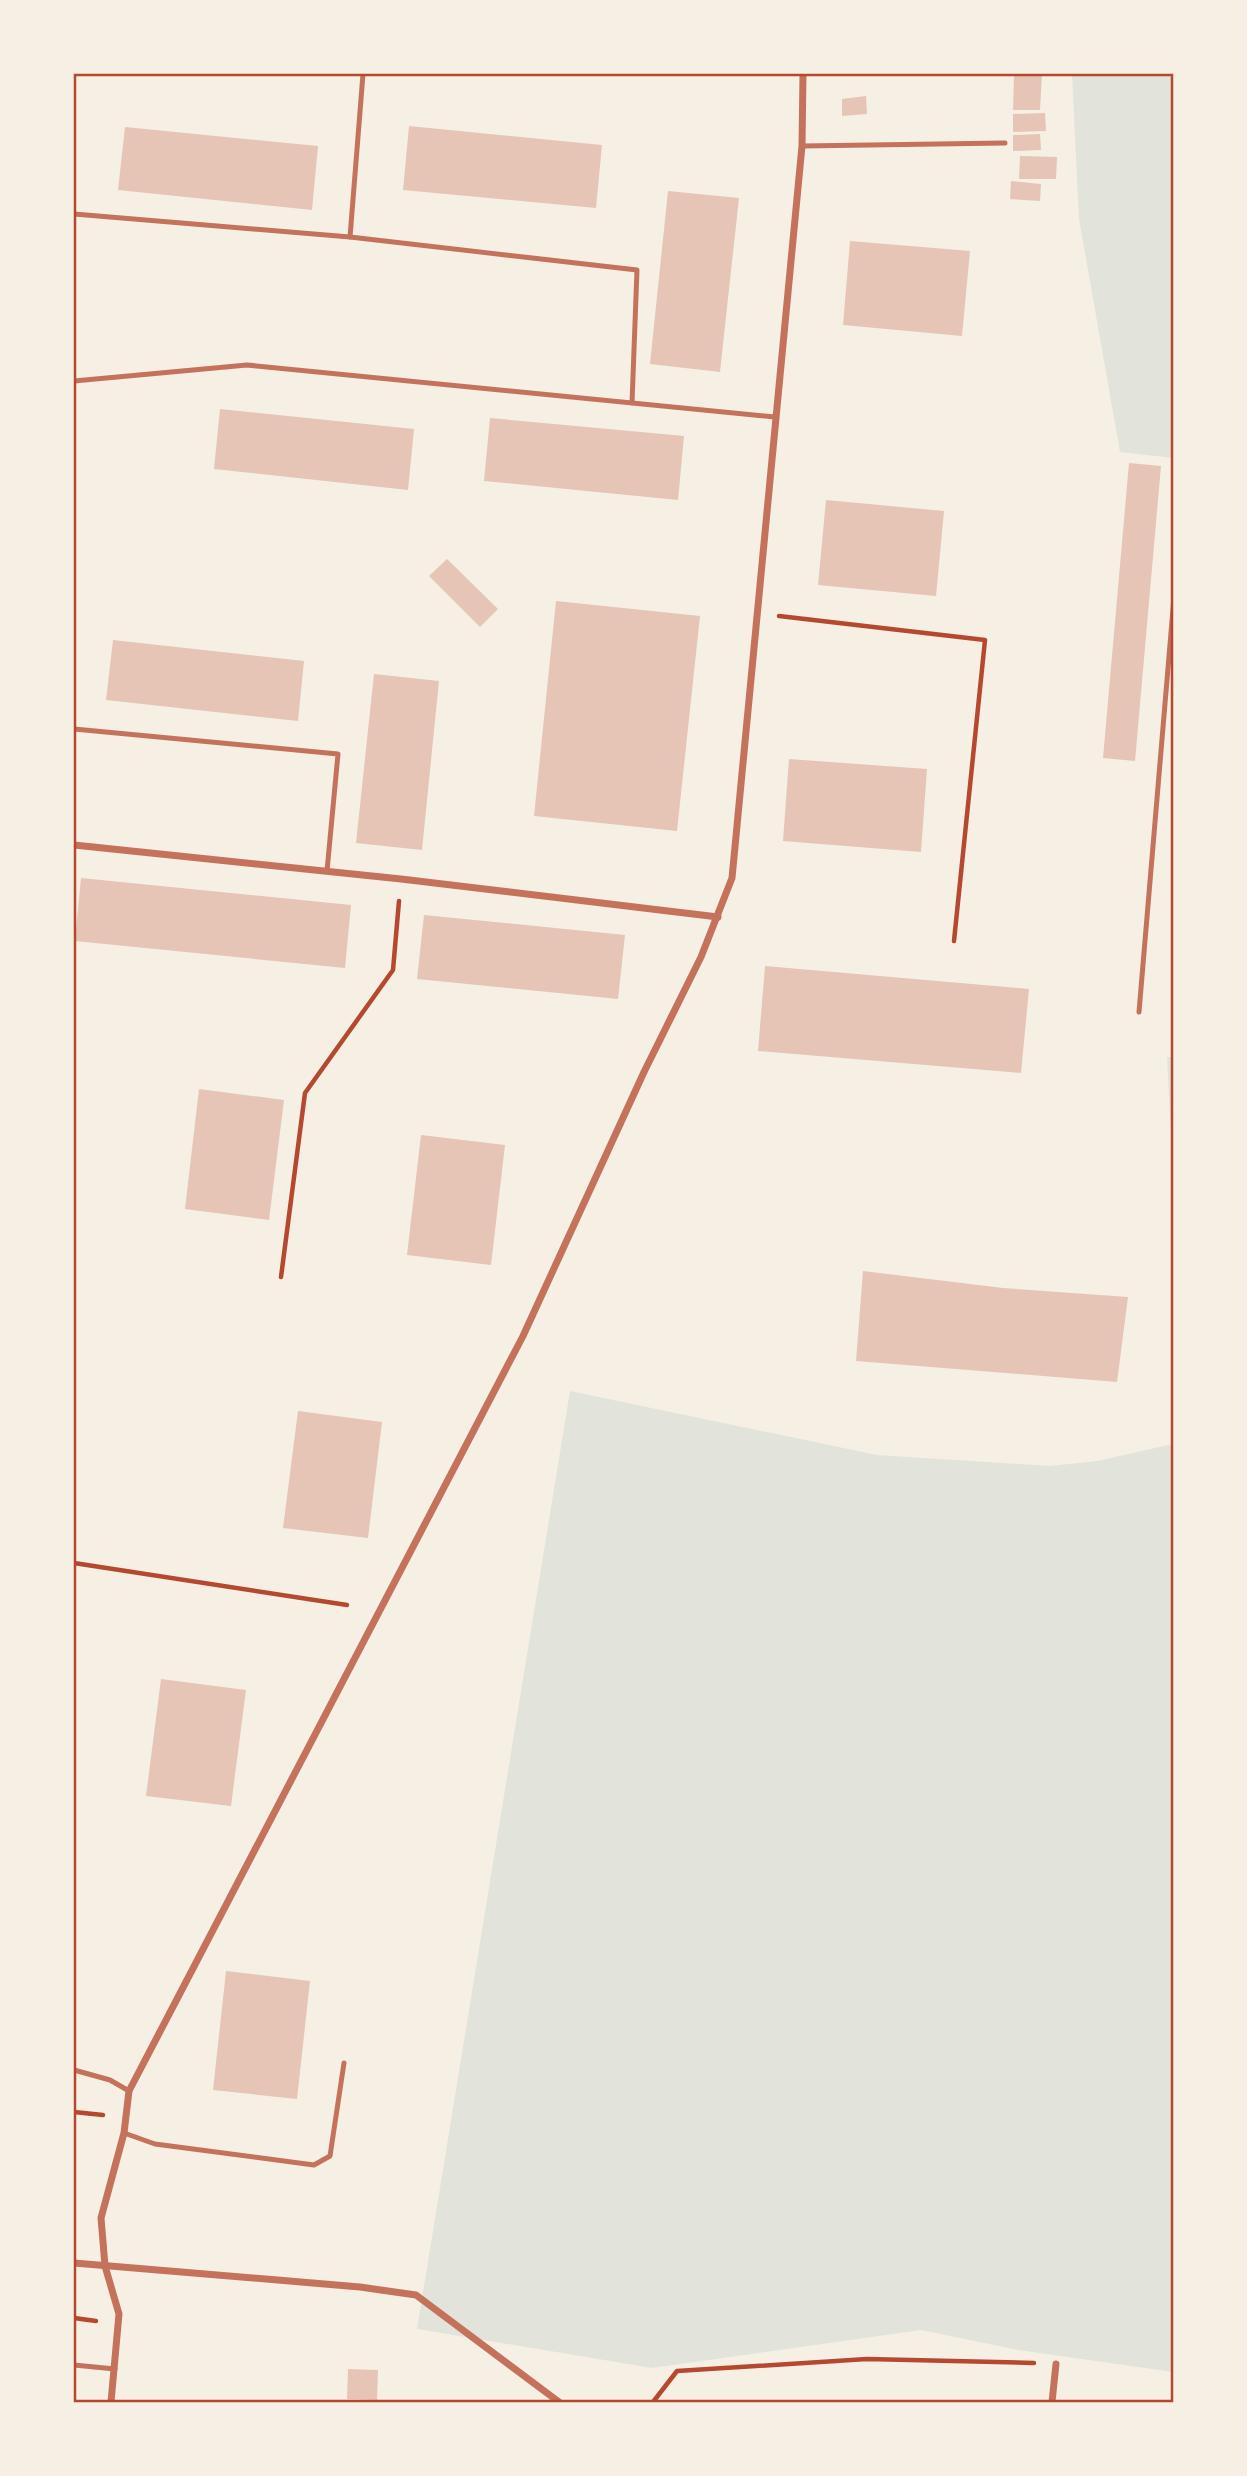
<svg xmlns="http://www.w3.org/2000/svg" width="1247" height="2476" font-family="'IBM Plex Sans',sans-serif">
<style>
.green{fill:#e2e4dc}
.building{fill:#e6c5b7}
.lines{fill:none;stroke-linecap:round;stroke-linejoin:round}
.path{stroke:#b5482f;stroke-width:4.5}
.service{stroke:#c5725c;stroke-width:5}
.minor{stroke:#c5725c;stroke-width:7}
.neatline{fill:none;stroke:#b5482f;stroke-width:2.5}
</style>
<rect width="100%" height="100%" fill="#f6efe4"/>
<g class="green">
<polygon points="1072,74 1171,74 1173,81 1173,458 1120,452 1079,219"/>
<polygon points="1167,1057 1173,1057 1173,1177"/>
<polygon points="570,1391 877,1455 1050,1466 1097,1461 1173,1444 1173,2372 1018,2350 921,2330 652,2368 417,2329"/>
</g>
<g class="building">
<polygon points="1014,74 1042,74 1040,110 1013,110"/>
<polygon points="866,96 867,114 842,116 842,99"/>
<polygon points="1045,113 1046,131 1013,132 1013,114"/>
<polygon points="409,126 602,145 596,208 403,190"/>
<polygon points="125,127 318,146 312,210 118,190"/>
<polygon points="1040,134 1041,150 1013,151 1013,135"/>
<polygon points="1020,156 1057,157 1056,179 1019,179"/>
<polygon points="1011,181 1041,184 1040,201 1010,199"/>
<polygon points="668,191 739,198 720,372 650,364"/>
<polygon points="850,241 970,251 962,336 843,325"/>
<polygon points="220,409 414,429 408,490 214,469"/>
<polygon points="490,418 684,436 678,500 484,481"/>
<polygon points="1129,463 1161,466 1135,761 1103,758"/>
<polygon points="826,500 944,511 936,596 818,585"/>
<polygon points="447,559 498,609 480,627 429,576"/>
<polygon points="556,601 700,616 677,831 534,816"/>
<polygon points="113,640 304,661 298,721 106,700"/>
<polygon points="374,674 439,681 422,850 356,843"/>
<polygon points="789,759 927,769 921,852 783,841"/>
<polygon points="81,878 351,905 345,968 75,941"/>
<polygon points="424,915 625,935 618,999 417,979"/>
<polygon points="765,966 1029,989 1021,1073 758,1051"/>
<polygon points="199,1089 284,1100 269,1220 185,1209"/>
<polygon points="421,1135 505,1145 491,1265 407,1255"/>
<polygon points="863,1271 1003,1288 1128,1297 1117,1382 856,1361"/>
<polygon points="298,1411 382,1422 368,1538 283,1528"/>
<polygon points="161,1679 246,1690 231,1806 146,1796"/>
<polygon points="226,1971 310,1981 297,2099 213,2090"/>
<polygon points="348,2369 378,2370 377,2400 347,2399"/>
</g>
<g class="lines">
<g class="path">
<polyline points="779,616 985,640 954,941"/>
<polyline points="281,1277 305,1093 393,970 399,901"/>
<polyline points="74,1563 347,1605"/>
<polyline points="74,2112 103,2115"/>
<polyline points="74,2318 96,2321"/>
<polyline points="653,2402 677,2371 867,2359 1034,2363"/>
</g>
<g class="service">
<polyline points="802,146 1005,143"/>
<polyline points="74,214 350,237 637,270 632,403"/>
<polyline points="350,237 363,74"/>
<polyline points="74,381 247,365 775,417"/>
<polyline points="74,729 338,754 327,871"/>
<polyline points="1139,1012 1174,597"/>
<polyline points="74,2070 110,2080 129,2091"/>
<polyline points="124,2133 155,2144 314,2165 330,2156 344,2063"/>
<polyline points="74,2365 115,2369"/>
</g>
<g class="minor">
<polyline points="74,845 401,879 718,917"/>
<polyline points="74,2263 360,2287 416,2295 559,2402"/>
<polyline points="111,2402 119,2314 105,2266 101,2218 124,2133 129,2091 523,1336 644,1072 701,957 732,878 802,146 803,74"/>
<polyline points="1052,2402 1056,2364"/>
</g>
</g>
<rect width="1247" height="2476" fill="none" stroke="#f6efe4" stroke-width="150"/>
<rect x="75" y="75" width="1097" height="2326" class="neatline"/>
</svg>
